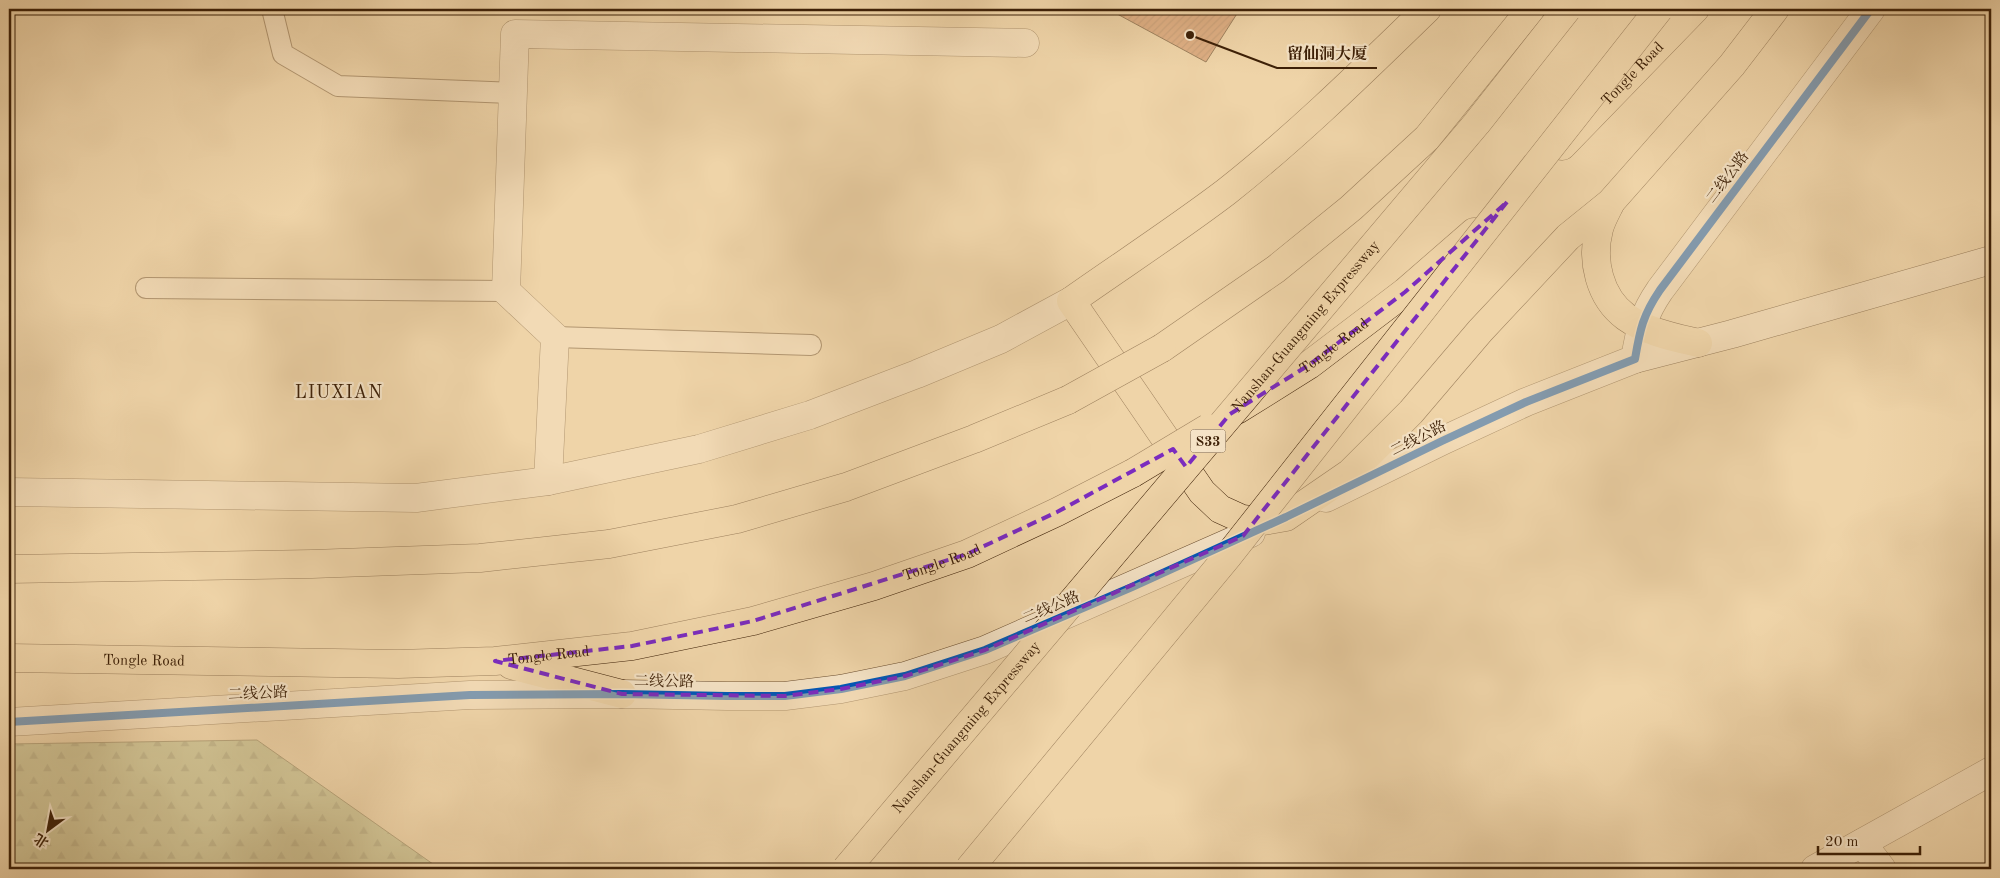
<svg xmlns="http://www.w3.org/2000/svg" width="2000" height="878" font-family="'Old Standard TT','Noto Serif SC',serif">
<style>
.forest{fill:url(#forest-firs);stroke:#796e48}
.building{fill:url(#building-hatch);stroke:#3d2007}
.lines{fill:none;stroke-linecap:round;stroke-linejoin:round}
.lane-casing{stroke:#6a4d2f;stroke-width:22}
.street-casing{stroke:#6a4d2f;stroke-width:29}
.secondary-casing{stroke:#3d2007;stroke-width:29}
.primary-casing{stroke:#3d2007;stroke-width:29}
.lane{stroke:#f5e3c6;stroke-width:20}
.street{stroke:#f5e3c6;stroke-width:28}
.secondary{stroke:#f5e3c6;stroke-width:28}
.primary{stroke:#efd4a8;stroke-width:28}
.primary-bridge-casing{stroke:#3d2007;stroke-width:29;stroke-linecap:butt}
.highway-bridge-casing{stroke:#3d2007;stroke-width:29;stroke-linecap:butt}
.primary-bridge{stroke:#efd4a8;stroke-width:28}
.highway-bridge{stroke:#efd4a8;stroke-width:28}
.cycleway-casing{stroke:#f5e3c6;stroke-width:11}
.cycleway{stroke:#0057b8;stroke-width:8}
.marked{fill:none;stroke:#7b2cbf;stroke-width:4;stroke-dasharray:10 6;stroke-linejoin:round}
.labels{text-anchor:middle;stroke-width:4.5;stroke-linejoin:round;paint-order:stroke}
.shield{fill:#f5e3c6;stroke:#745a40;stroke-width:1}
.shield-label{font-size:14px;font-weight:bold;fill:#3d2007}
.street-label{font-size:15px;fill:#3d2007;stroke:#f5e3c6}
.quarter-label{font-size:18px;letter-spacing:1px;fill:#3d2007;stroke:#f5e3c6}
.leader{fill:none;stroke:#3d2007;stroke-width:2}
.callout-dot{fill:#3d2007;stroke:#f5e3c6;stroke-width:2}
.callout-label{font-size:16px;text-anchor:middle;font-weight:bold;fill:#3d2007;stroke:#f5e3c6;stroke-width:4.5;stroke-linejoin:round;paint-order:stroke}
</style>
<defs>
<pattern id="forest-firs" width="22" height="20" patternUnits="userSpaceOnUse" patternTransform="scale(1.25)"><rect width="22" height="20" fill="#b5bd8a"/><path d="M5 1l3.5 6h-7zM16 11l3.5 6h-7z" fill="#94996f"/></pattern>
<pattern id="building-hatch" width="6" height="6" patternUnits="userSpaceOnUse" patternTransform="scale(1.25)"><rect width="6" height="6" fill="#ca835a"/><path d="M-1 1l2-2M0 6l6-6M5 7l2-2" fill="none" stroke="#a56b48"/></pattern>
</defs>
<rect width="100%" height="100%" fill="#efd4a8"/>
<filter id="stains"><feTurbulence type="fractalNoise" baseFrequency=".004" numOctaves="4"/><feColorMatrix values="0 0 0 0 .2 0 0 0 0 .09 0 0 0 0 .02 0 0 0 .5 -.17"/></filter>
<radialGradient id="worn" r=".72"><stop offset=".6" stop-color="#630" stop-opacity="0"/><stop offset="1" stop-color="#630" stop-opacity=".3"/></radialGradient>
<polygon class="forest" points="257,740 440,869 9,869 9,744"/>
<polygon class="building" points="1108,9 1240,9 1206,62"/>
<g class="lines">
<defs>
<g id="lane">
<polyline points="272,9 283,54 338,86 513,93"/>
<polyline points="146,288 506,291"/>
<polyline points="555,337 811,345"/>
</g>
<g id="street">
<polyline points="548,481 555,337 506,291 515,34 1025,43"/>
<polyline points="9,492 416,498 548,481 699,449 810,415 917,374 1001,339 1071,301"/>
<path d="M1326 498 1442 441 1526 402 1635 359C1640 329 1643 315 1660 290L1871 9"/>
<polyline points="9,722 470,695 622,694 727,696 785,696 841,689 905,676 985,650 1251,533"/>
<polyline points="1862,843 1882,869"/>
<polyline points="1815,869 1991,771"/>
</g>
<polyline id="secondary" points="1635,359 1732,334 1991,260"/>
<g id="primary">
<path d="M1427 9C1362 72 1297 136 1226 192 1176 230 1122 265 1071 301L1202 492 1220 509 1242 519 1263 521 1286 517 1350 473 1411 412 1480 331 1568 237 1610 203 1732 65 1775 9"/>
<path id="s1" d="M1562 146 1695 9"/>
<path d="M1610 204C1606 212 1601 221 1599 229 1591 260 1599 297 1626 317 1647 332 1673 337 1698 343"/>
<polyline points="1162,348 1276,269 1351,208 1427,138 1531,9"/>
<path id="s2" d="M1237 410 1309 365 1405 292 1474 232"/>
<polyline points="9,569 312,564 480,558 609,544 737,519 846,487 974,439 1068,400"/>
<path id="s3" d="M9 658 398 664 495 661 632 646 753 621 874 586 967 554 1057 512 1133 473"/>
<polyline points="511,665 622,694"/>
</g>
</defs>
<use href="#lane" class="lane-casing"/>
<use href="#street" class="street-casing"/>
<use href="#secondary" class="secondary-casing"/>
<use href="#primary" class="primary-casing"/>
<use href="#lane" class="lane"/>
<use href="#street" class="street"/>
<use href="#secondary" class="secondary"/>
<use href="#primary" class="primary"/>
<defs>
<g id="primary-bridge">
<polyline points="1068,400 1162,348"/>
<polyline points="1133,473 1208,428"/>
</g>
<g id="highway-bridge">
<path id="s4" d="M846 869 1477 123 1567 9"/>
<polyline points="969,869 1228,556 1659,9"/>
</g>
</defs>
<use href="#primary-bridge" class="primary-bridge-casing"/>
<use href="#highway-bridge" class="highway-bridge-casing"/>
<use href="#primary-bridge" class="primary-bridge"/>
<use href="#highway-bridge" class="highway-bridge"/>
<defs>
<path id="cycleway" d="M9 722 470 695 622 694 727 696H785L841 689 905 676 985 650 1132 587 1286 517 1442 441 1526 402 1635 359C1640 329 1643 315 1660 290L1871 9"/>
</defs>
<use href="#cycleway" class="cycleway-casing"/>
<use href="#cycleway" class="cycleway"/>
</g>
<path d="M0 0H2000V878H0ZM1507 202 1243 536 985 650 905 676 841 689 785 696 622 694 495 661 632 646 753 621 967 554 1057 512 1173 449 1186 467 1230 414 1309 365 1405 292Z" fill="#efd4a8" fill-opacity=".55" fill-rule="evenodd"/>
<path class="marked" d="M1507 202 1243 536 985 650 905 676 841 689 785 696 622 694 495 661 632 646 753 621 967 554 1057 512 1173 449 1186 467 1230 414 1309 365 1405 292Z"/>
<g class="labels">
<rect class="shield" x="1190.5" y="429.5" width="35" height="23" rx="4"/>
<g class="shield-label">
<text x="1208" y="446">S33</text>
</g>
<g class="street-label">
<text dy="5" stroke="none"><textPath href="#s1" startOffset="101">Tongle Road</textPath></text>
<text transform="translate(1727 177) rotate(-53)" y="5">二线公路</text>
<text dy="5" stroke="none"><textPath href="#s4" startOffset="711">Nanshan-Guangming Expressway</textPath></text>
<text dy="5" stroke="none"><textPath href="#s2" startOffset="116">Tongle Road</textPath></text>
<text transform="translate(1418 438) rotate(-27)" y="5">二线公路</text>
<text dy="5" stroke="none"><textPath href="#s3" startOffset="945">Tongle Road</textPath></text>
<text transform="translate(1051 607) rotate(-23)" y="5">二线公路</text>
<text dy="5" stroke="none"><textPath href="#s3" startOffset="540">Tongle Road</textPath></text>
<text dy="5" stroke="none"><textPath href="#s3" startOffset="135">Tongle Road</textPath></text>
<text transform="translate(664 681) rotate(1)" y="5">二线公路</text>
<text transform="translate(258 693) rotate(-3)" y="5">二线公路</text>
<text dy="5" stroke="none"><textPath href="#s4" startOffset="186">Nanshan-Guangming Expressway</textPath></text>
</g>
<g class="quarter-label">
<text x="339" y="398">LIUXIAN</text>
</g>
</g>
<path class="leader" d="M1190 35L1277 68H1377"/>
<circle class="callout-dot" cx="1190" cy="35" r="5"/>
<g class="callout-label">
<text x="1327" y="59">留仙洞大厦</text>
</g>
<rect width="2000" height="878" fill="none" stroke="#efd4a8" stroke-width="30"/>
<rect x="10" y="10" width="1980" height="858" fill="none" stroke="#3d2007" stroke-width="2.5"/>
<rect x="15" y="15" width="1970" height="848" fill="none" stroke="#3d2007"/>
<g transform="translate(48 830) rotate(212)" stroke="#f5e3c6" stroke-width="4" paint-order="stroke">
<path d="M0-4L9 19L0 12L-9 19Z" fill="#3d2007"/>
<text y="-8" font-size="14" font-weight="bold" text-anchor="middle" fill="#3d2007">北</text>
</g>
<path d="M1818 846v8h102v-8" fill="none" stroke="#3d2007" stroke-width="2.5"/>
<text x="1825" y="846" font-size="15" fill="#3d2007" stroke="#f5e3c6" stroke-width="4" paint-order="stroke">20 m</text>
<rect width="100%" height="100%" filter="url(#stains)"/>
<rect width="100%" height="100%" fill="url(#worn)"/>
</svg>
